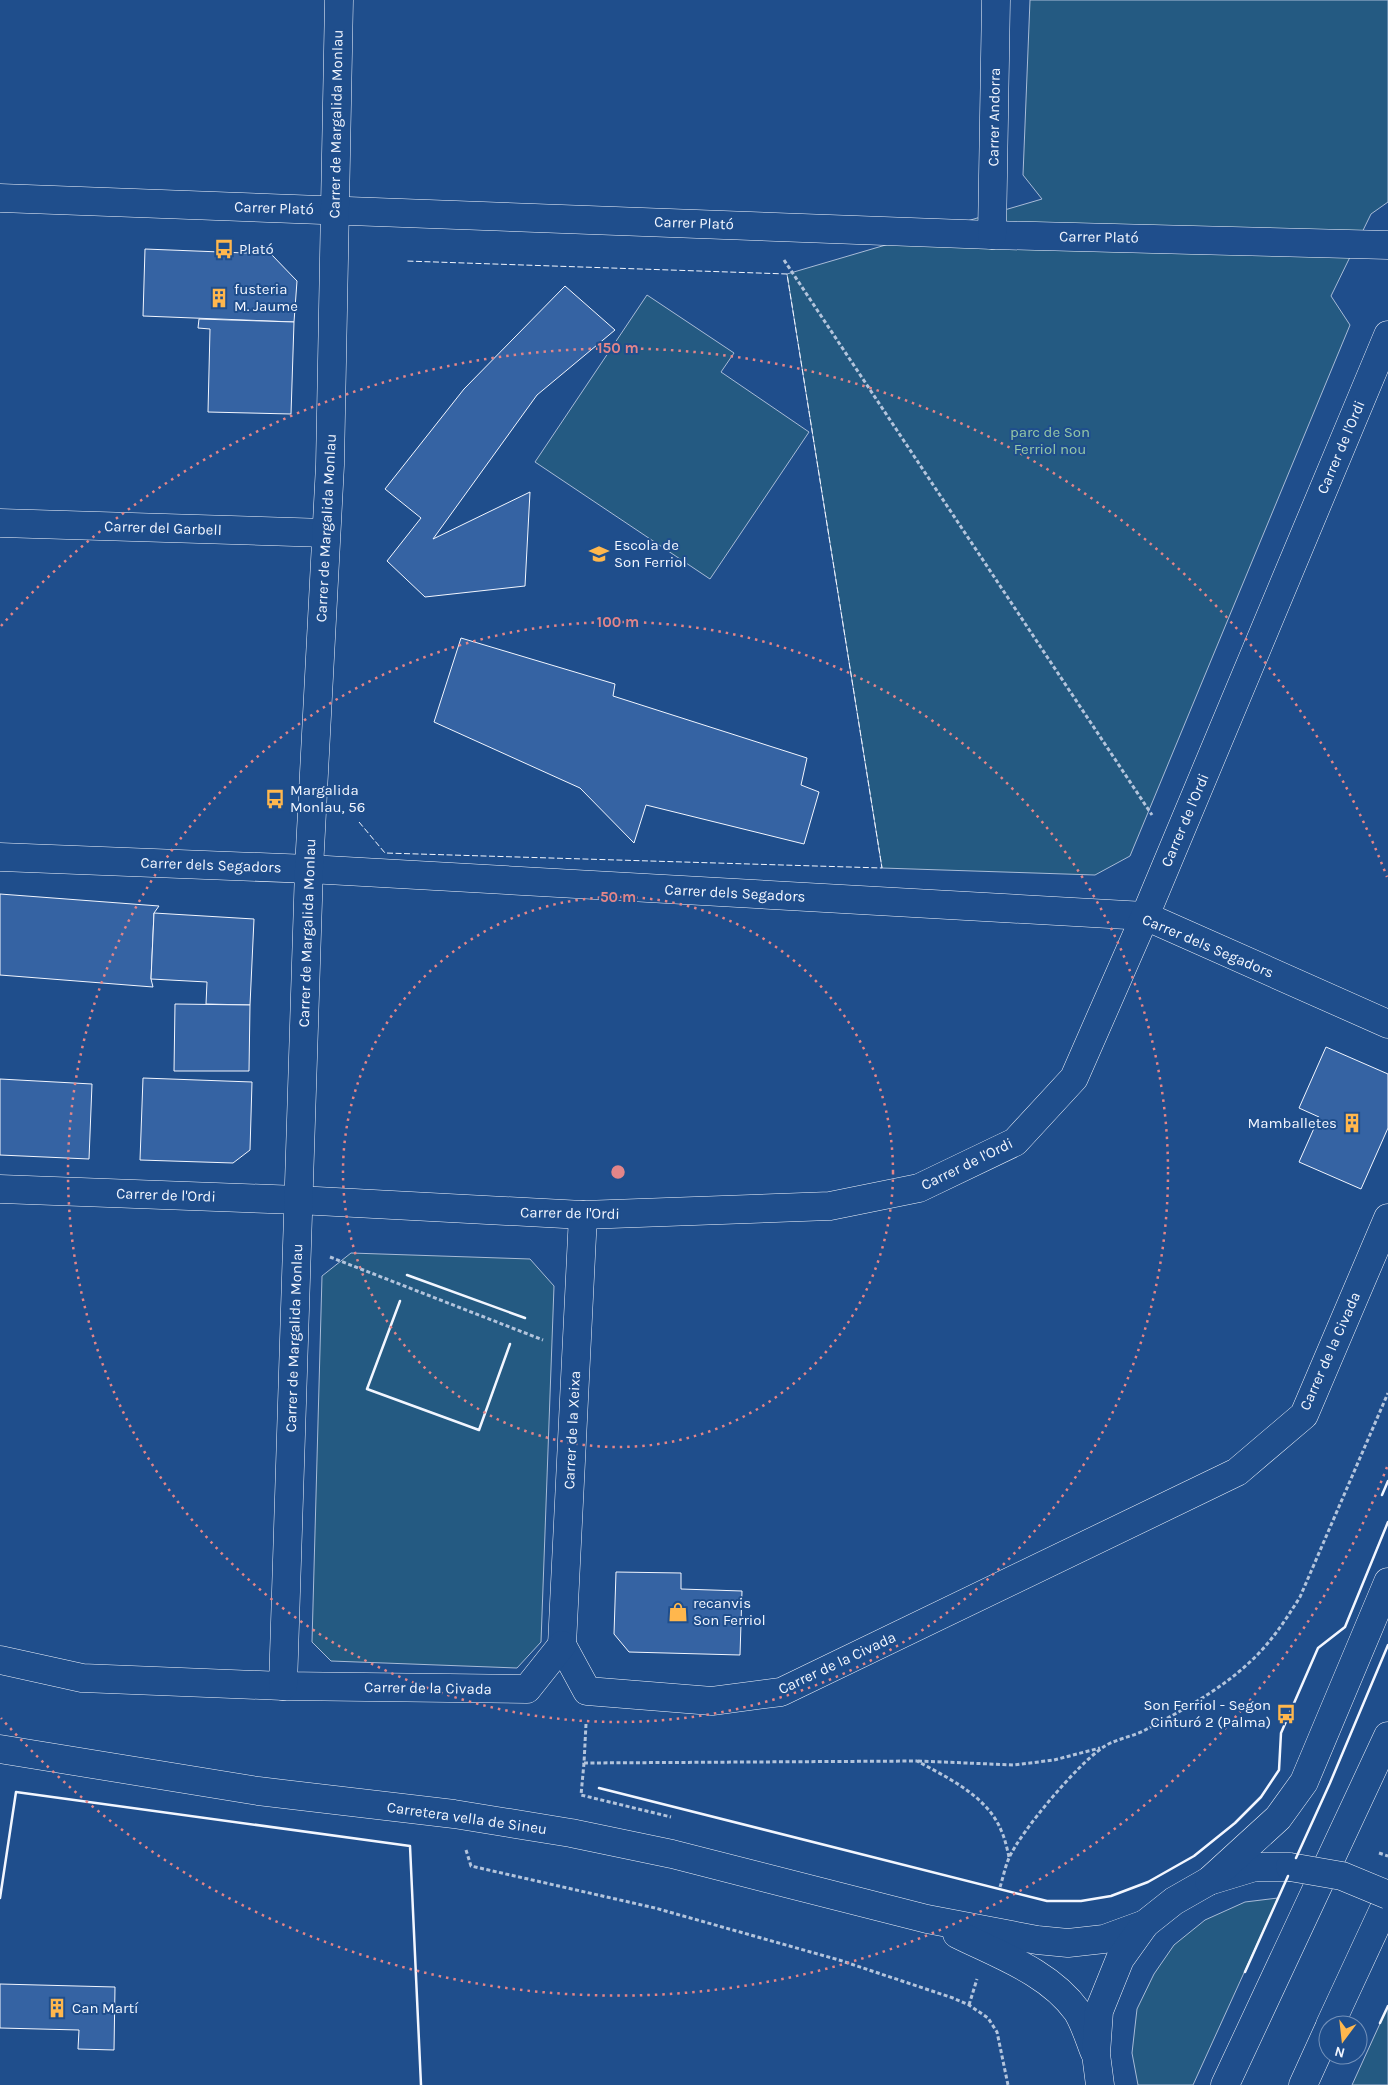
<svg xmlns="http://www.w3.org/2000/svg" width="1388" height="2085" font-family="Karla,sans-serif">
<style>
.green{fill:#245a82;stroke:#a8bbd7}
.building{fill:#3563a3;stroke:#f2f6ff}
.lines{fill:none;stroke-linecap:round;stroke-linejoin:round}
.minor-casing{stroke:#f2f6ff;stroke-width:29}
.major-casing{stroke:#f2f6ff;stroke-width:29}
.highway-casing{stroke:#f2f6ff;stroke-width:29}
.path{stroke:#b3c4dc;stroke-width:3;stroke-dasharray:4 2.5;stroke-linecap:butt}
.minor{stroke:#1f4e8c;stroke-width:28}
.major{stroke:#1f4e8c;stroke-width:28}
.highway{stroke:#1f4e8c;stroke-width:28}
.major-bridge-casing{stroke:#f2f6ff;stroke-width:29;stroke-linecap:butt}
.path-bridge{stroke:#b3c4dc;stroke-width:3;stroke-dasharray:4 2.5;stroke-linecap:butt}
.major-bridge{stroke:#1f4e8c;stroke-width:28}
.fence{stroke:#f2f6ff;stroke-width:1;stroke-dasharray:6 2.5;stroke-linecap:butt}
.wall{stroke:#f2f6ff;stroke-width:2.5}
.ring{fill:none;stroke:#e38589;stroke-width:2.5;stroke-dasharray:2.5 5}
.labels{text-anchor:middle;stroke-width:4;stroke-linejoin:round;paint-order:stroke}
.street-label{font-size:15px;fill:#f2f6ff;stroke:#1f4e8c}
.poi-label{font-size:15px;fill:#f2f6ff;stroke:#1f4e8c;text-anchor:start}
.park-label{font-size:15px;fill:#97c8a6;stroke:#1f4e8c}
.centre{fill:#e38589;stroke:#1f4e8c;stroke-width:2.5}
.ring-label{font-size:15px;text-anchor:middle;font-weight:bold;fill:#e38589;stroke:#1f4e8c;stroke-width:4;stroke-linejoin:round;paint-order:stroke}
</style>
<rect width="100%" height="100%" fill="#1f4e8c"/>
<g class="green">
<polygon points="1030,0 1388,0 1388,202 1371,214 1331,296 1350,325 1130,856 1095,875 882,868 787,274 1042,199 1023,175"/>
<polygon points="647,295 734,353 721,372 809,432 710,579 535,462"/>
<polygon points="351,1253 530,1259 554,1286 541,1642 517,1668 331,1661 312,1642 322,1276"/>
<polygon points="1278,1898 1193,2085 1138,2085 1132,2053 1137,2009 1154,1974 1174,1945 1205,1920 1245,1902"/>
<polygon points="1388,2006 1388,2085 1352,2085"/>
</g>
<g class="building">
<polygon points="145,249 271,254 297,281 294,322 143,316"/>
<polygon points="565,286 615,330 537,395 433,539 530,492 525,586 425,597 387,561 421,518 385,489 464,389"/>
<polygon points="199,319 294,322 291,414 208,412 210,329 198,328"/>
<polygon points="461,638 615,684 613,696 807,758 801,785 819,792 804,844 646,805 634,843 580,788 434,722"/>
<polygon points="0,894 159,906 154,913 151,979 153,987 0,975"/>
<polygon points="154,913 254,919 250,1005 206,1004 207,982 151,979"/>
<polygon points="175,1004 250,1005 249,1071 174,1071"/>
<polygon points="1326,1047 1388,1074 1388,1128 1361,1189 1299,1162 1319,1117 1299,1108"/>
<polygon points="143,1078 252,1082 250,1150 233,1163 140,1160"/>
<polygon points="0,1079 92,1084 89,1159 0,1155"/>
<polygon points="616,1572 681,1573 681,1589 742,1591 740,1655 629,1652 614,1634"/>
<polygon points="0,1984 115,1987 114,2050 78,2049 79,2030 0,2028"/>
</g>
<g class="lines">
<defs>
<g id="minor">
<polyline points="0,198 992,235 1388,245"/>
<polyline points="992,235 996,0"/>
<polyline points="0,523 326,533"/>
<polyline points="0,857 309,869 1145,916 1388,1024"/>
<polyline points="0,1189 298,1200 583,1215 830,1206 919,1188 1015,1142 1074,1078 1145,916 1388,335"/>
<polyline points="562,1645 587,1691 712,1701 781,1692 1237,1472 1304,1415 1388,1218"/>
<polyline points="562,1645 583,1215"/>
<polyline points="0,1660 82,1678 283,1686 527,1689 562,1645"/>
<polyline points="283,1686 309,869 330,465 339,0"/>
</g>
<g id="major">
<polyline points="0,1749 258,1791 454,1814 571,1833 672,1854 927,1919 1037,1940 1068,1943 1104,1939 1145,1924"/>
<path d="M957 1934C999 1955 1049 1972 1077 2011 1084 2022 1089 2038 1094 2051"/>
<polyline points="1100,2085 1096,2054 1099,2011 1120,1959 1145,1924 1174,1901 1209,1881 1255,1867 1290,1867"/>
</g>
<g id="highway">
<polyline points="1209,1881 1278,1818 1304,1782 1388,1582"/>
<polyline points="1330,2025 1388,1900"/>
<polyline points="1225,2085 1388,1736"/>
<polyline points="1303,2085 1328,2030"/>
</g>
</defs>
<use href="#minor" class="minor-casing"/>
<use href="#major" class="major-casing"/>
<use href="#highway" class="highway-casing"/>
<g class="path">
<polyline points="784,260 1152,815"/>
<polyline points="330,1257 543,1340"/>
<path d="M586 1724 584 1763 917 1761C948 1778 987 1796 1001 1830 1005 1839 1007 1848 1009 1857"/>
<polyline points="918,1761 1014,1765 1054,1760 1100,1748"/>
<polyline points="584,1763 581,1795 671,1817"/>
<polyline points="466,1850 471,1866 655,1908 839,1960 953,1998 969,2005 988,2018 997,2032 1008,2085"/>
<path d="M1000 1887C1003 1878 1005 1867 1009 1858 1021 1831 1077 1765 1102 1748 1114 1739 1133 1737 1147 1729 1187 1708 1229 1685 1260 1652 1276 1635 1288 1616 1300 1597L1388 1393"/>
<polyline points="969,2005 977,1979"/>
</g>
<use href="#minor" class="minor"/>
<use href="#major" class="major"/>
<use href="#highway" class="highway"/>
<defs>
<polyline id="major-bridge" points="1290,1867 1342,1876 1388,1895"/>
</defs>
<use href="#major-bridge" class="major-bridge-casing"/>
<polyline class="path-bridge" points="1379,1853 1388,1856"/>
<use href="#major-bridge" class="major-bridge"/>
<polyline class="fence" points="359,822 385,853 882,868 787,274 406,261"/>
<g class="wall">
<polyline points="407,1275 525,1318"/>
<polyline points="400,1301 367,1389 479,1430 510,1344"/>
<polyline points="1382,1495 1388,1481"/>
<polyline points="599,1788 1047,1901 1081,1901 1111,1896 1148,1882 1194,1856 1235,1823 1261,1797 1279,1770 1281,1733 1318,1648 1345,1627 1388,1522"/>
<polyline points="1296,1858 1330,1783 1388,1645"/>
<polyline points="0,1898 16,1792 410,1846 421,2085"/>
<polyline points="1245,1972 1288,1876"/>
<polyline points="1380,2023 1388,2006"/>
</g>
</g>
<g class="ring">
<circle cx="618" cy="1172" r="275"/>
<circle cx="618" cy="1172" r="550"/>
<path d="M1387 1467A824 824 0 0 1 1 1718M1 626A824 824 0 0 1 1387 877"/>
</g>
<defs>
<symbol id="bus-bare" viewBox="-9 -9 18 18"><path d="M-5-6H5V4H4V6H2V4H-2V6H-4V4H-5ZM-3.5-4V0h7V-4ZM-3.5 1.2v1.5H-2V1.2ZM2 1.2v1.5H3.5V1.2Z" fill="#ffb74d" stroke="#1f4e8c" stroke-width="2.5" paint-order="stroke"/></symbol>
<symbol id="building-bare" viewBox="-9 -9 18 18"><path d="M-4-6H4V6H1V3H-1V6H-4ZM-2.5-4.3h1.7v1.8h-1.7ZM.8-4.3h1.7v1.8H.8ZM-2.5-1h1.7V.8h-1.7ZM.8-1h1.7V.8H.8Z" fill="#ffb74d" stroke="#1f4e8c" stroke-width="2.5" paint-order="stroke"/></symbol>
<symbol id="school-bare" viewBox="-9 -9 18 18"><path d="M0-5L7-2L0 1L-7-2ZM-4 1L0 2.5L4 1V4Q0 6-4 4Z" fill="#ffb74d" stroke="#1f4e8c" stroke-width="2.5" paint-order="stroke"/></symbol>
<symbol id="shop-bare" viewBox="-9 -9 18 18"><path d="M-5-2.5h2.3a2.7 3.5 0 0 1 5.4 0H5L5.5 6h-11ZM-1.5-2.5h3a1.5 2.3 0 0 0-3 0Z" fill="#ffb74d" stroke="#1f4e8c" stroke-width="2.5" paint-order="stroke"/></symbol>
</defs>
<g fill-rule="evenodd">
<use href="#bus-bare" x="210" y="235" width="28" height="28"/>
<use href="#building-bare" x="205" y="284" width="28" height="28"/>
<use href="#school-bare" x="585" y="540" width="28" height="28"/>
<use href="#bus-bare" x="261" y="785" width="28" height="28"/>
<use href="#building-bare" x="1338" y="1109" width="28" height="28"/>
<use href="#shop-bare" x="664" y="1598" width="28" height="28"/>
<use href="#bus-bare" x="1272" y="1700" width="28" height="28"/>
<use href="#building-bare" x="43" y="1994" width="28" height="28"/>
</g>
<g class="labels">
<g class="street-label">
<text transform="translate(994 117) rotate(-89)" y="5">Carrer Andorra</text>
<text transform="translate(336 124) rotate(-89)" y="5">Carrer de Margalida Monlau</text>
<text transform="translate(274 208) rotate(2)" y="5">Carrer Plató</text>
<text transform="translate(694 223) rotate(2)" y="5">Carrer Plató</text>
<text transform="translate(1099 237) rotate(1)" y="5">Carrer Plató</text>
<text transform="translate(1341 447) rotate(-67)" y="5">Carrer de l'Ordi</text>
<text transform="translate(163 528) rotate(2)" y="5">Carrer del Garbell</text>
<text transform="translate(326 528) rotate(-87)" y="5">Carrer de Margalida Monlau</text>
<text transform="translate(1185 820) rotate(-67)" y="5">Carrer de l'Ordi</text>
<text transform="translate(211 865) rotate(2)" y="5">Carrer dels Segadors</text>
<text transform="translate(735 893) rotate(3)" y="5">Carrer dels Segadors</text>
<text transform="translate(307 933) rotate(-88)" y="5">Carrer de Margalida Monlau</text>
<text transform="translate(1208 946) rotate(23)" y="5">Carrer dels Segadors</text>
<text transform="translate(967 1164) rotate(-26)" y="5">Carrer de l'Ordi</text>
<text transform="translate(166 1195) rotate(2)" y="5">Carrer de l'Ordi</text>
<text transform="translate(570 1213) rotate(1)" y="5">Carrer de l'Ordi</text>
<text transform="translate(294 1338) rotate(-88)" y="5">Carrer de Margalida Monlau</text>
<text transform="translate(1330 1351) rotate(-66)" y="5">Carrer de la Civada</text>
<text transform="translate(572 1430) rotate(-87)" y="5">Carrer de la Xeixa</text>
<text transform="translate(837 1663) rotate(-25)" y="5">Carrer de la Civada</text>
<text transform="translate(428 1688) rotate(1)" y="5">Carrer de la Civada</text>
<text transform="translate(467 1818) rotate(8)" y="5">Carretera vella de Sineu</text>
</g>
<g class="poi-label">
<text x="239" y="254">Plató</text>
<text x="234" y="294">fusteria<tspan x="234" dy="17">M. Jaume</tspan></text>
<text x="614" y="550">Escola de<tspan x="614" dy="17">Son Ferriol</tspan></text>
<text x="290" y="795">Margalida<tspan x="290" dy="17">Monlau, 56</tspan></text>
<text x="1337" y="1128" text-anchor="end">Mamballetes</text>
<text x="693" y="1608">recanvis<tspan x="693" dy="17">Son Ferriol</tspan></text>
<text x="1271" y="1710" text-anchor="end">Son Ferriol - Segon<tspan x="1271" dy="17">Cinturó 2 (Palma)</tspan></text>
<text x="72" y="2013">Can Martí</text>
</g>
<g class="park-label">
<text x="1050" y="437">parc de Son<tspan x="1050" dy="17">Ferriol nou</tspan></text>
</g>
</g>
<circle cx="618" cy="1172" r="8" class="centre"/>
<g class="ring-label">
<text x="618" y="353">150 m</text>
<text x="618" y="627">100 m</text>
<text x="618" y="902">50 m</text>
</g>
<g transform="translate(1343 2040) rotate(195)"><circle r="24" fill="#1f4e8c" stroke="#7391ba"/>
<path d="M0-4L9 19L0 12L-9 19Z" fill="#ffb74d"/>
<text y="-8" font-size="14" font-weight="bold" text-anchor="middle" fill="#f2f6ff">N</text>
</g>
</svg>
